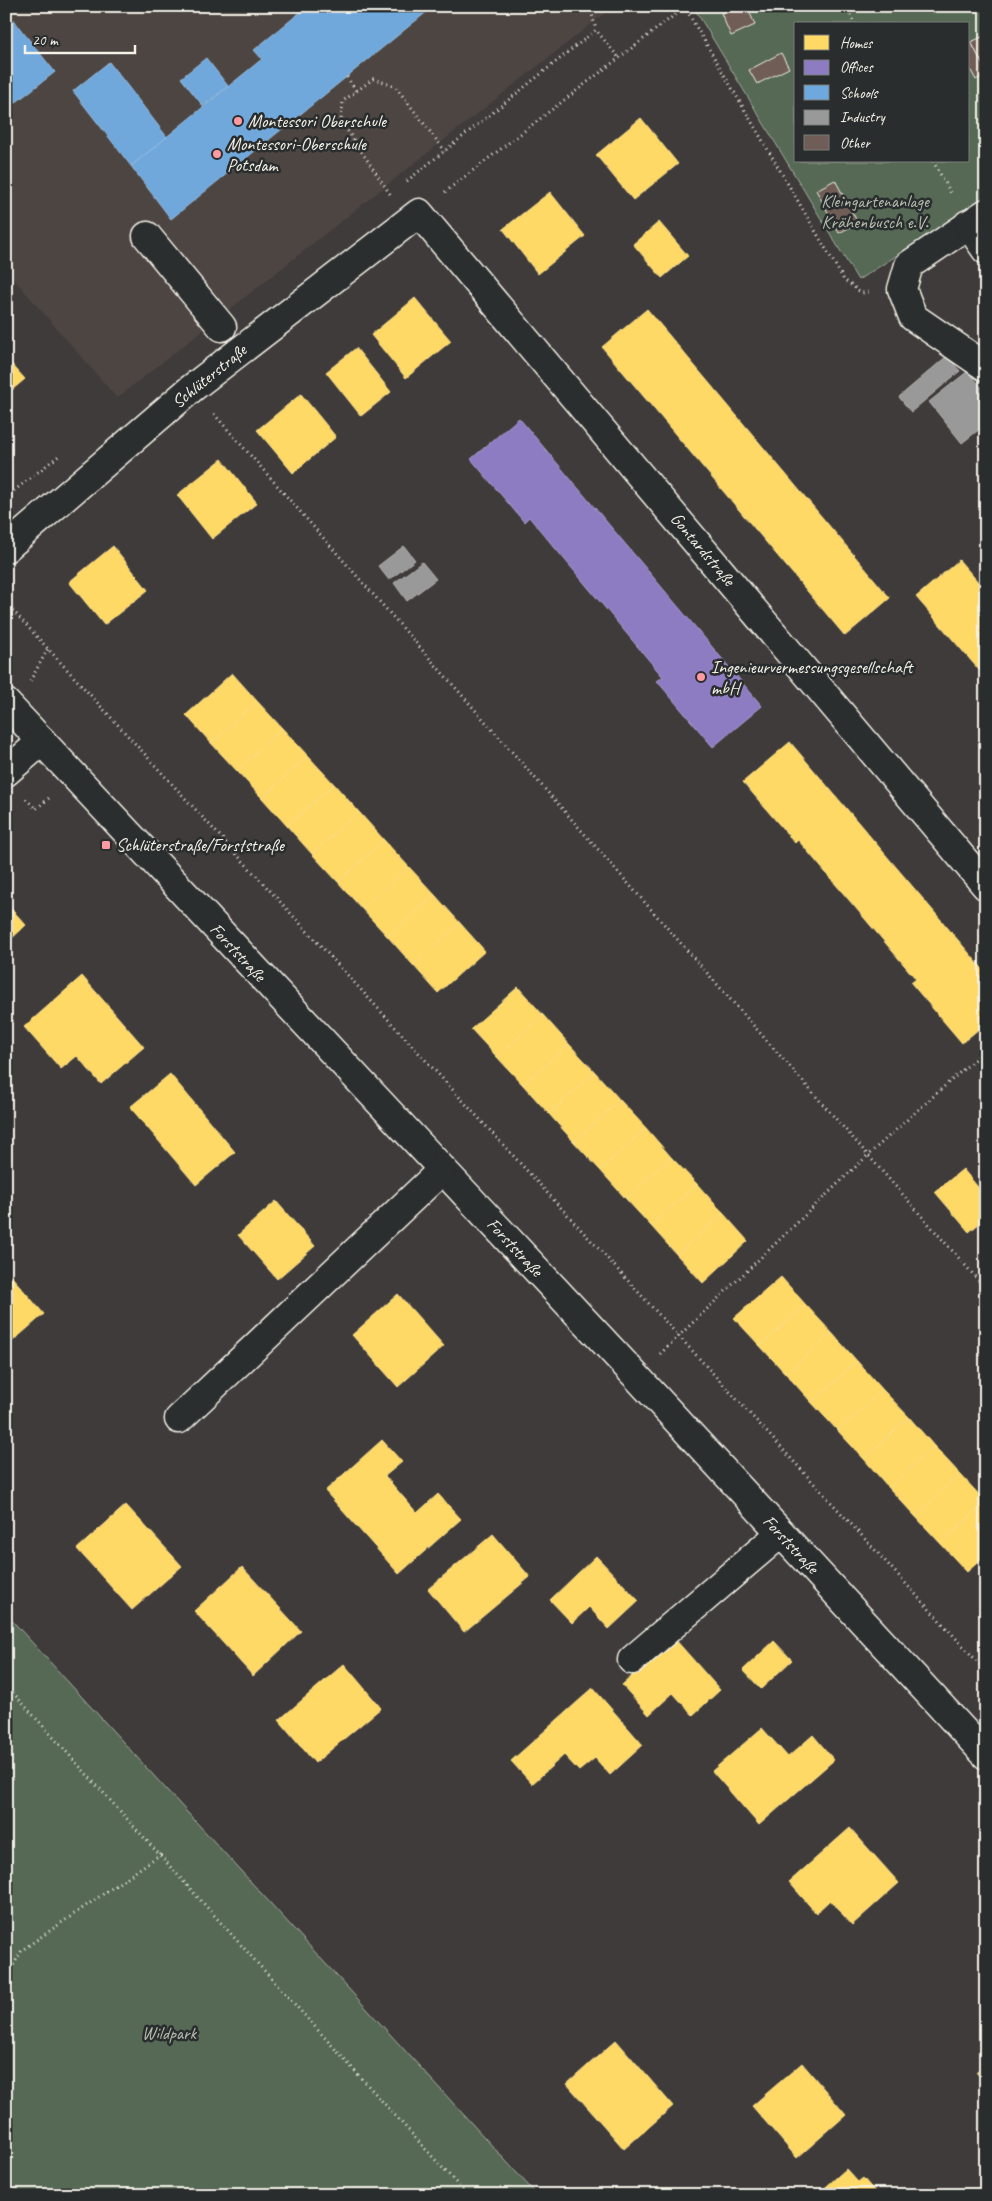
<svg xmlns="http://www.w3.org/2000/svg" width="992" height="2201" font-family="Caveat,sans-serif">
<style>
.built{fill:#4d4543}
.green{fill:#556954;stroke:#a4ad9e;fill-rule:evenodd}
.homes{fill:#ffd966;stroke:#fce08d}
.offices{fill:#8e7cc3;stroke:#ad9fce}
.schools{fill:#6fa8dc;stroke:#97bee0}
.industry{fill:#999;stroke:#b4b3b1}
.building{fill:#6f5d57;stroke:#f4f1e8}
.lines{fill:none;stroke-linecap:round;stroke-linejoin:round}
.minor-casing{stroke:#f4f1e8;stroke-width:31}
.path{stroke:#f4f1e8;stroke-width:3;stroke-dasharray:1 4;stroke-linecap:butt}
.minor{stroke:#2a2d2e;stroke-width:28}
.poi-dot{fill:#ff9aa2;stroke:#2a2d2e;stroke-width:2}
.labels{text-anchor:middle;stroke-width:5;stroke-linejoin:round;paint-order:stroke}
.poi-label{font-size:18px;fill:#f4f1e8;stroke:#2a2d2e;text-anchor:start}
.park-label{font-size:18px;fill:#b4bbad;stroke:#2a2d2e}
.street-label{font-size:18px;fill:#f4f1e8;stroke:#2a2d2e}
</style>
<rect width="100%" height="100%" fill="#3f3b3a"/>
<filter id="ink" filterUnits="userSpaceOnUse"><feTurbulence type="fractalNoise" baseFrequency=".02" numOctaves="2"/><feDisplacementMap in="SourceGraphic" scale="10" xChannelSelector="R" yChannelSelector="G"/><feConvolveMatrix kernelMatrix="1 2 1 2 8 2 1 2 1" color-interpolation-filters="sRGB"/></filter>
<g filter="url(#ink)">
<polygon class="built" points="6,6 614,6 117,398 6,270"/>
<g class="green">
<path d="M693 6H986V199L858 280ZM796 24H968V161H796Z"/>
<polygon points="6,1614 537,2195 6,2195"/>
</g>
<g class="homes">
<polygon points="641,118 678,164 633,200 596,155"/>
<polygon points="550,192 585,236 538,274 503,229"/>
<polygon points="659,222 688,256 662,278 633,244"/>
<polygon points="415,298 451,341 406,378 371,335"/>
<polygon points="647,309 890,598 845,636 602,347"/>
<polygon points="356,348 391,392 361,416 326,372"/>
<polygon points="6,358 25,379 6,395"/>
<polygon points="301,394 336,437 293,473 257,430"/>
<polygon points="222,459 257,503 212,539 177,495"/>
<polygon points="113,546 148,590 104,625 69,582"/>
<polygon points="959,560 986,591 986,678 916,597"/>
<polygon points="232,673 257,701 211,743 186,715"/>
<polygon points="257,701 282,728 237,771 211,743"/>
<polygon points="282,728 308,756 262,798 237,771"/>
<polygon points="790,742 986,973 986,1023 962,1043 911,983 916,979 798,840 795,843 743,782"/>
<polygon points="308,756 334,784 287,826 262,798"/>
<polygon points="334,784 359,812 312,854 287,826"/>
<polygon points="359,812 384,840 338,882 312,854"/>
<polygon points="384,840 409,867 362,909 338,882"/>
<polygon points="409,867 435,895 388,937 362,909"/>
<polygon points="435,895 460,923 413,965 388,937"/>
<polygon points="6,903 26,925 6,944"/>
<polygon points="460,923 485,951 438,993 413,965"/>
<polygon points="82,976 144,1047 101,1084 77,1056 61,1069 24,1027"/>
<polygon points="518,987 543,1015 497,1057 471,1029"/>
<polygon points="543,1015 569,1044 523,1085 497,1057"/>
<polygon points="569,1044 595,1072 549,1114 523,1085"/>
<polygon points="595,1072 620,1100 574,1142 549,1114"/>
<polygon points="170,1074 235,1152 196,1185 130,1107"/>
<polygon points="620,1100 646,1128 600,1170 574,1142"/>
<polygon points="646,1128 671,1157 626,1199 600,1170"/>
<polygon points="671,1157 697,1184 651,1226 626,1199"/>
<polygon points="963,1169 986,1197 986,1218 969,1232 935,1192"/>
<polygon points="697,1184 723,1213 677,1255 651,1226"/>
<polygon points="276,1201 315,1246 277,1279 238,1235"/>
<polygon points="723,1213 748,1241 703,1283 677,1255"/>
<polygon points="6,1270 44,1314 6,1347"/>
<polygon points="781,1277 806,1305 760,1346 734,1318"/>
<polygon points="398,1294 444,1346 398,1387 352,1335"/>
<polygon points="806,1305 832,1333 786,1374 760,1346"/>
<polygon points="832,1333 857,1361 812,1403 786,1374"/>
<polygon points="857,1361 883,1390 838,1431 812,1403"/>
<polygon points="883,1390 909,1417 864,1459 838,1431"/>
<polygon points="909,1417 934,1446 889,1488 864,1459"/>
<polygon points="382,1440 402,1462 385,1476 417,1513 438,1494 461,1519 399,1574 325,1491"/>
<polygon points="934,1446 960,1474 915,1516 889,1488"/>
<polygon points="960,1474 986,1502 941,1544 915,1516"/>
<polygon points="986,1502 986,1555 967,1572 941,1544"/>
<polygon points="126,1505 182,1566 132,1610 77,1549"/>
<polygon points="493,1534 530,1577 464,1632 428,1589"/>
<polygon points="596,1556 639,1601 609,1629 589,1607 572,1623 550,1600"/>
<polygon points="242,1567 301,1631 253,1676 194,1611"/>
<polygon points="674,1638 720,1690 693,1715 673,1693 649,1715 622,1685"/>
<polygon points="774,1641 792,1660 761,1689 743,1670"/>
<polygon points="344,1664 381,1708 315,1763 279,1720"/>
<polygon points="593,1688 643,1745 610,1775 595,1758 579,1771 564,1755 532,1784 511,1761"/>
<polygon points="762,1728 788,1757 813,1735 834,1760 759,1825 712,1771"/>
<polygon points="850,1828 899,1883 852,1925 830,1900 816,1913 789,1882"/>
<polygon points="616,2040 673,2106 624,2149 567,2084"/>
<polygon points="802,2063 846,2115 797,2158 752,2106"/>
<polygon points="986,2063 986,2084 976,2072"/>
<polygon points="846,2169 858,2182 863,2178 877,2194 817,2195"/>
</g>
<polygon class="offices" points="519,418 762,706 713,747 657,681 663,677 529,517 524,522 471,459"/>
<g class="schools">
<polygon points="308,6 434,6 171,219 131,166 262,59 254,50"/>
<polygon points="6,11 55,72 6,110"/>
<polygon points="206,58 228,86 203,106 181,78"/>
<polygon points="109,62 167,137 131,166 73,91"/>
</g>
<g class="industry">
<polygon points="947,356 960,371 911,412 899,397"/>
<polygon points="968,371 986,393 986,424 962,443 929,402"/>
<polygon points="404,546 415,560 389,580 378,566"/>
<polygon points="422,562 436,579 407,601 394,583"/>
</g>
<g class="building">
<polygon points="737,6 747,6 755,25 731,36 721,13"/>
<polygon points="986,35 986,71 971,42"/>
<polygon points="971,42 986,71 986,74 976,80 968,65 968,44"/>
<polygon points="781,53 789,68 757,84 749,70"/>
<polygon points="835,180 858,223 839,233 816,190"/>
</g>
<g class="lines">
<defs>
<g id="minor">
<polyline points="986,213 909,265 902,289 913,317 986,367"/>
<polyline points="968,224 986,250"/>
<polyline points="147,236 222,327"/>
<polyline points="6,548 192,388 419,213 986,886"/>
<polyline points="6,703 636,1376 986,1755"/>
<polyline points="6,772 42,741"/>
<polyline points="179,1419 442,1170"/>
<polyline points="632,1660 781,1533"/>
</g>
</defs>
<use href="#minor" class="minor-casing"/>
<g class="path">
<polyline points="590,6 596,30"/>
<polyline points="684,6 844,280 862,293 869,292"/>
<polyline points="845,6 855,24"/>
<polyline points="347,77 356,91"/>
<polyline points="933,161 952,195"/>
<polyline points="407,181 596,30 619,58"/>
<polyline points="445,192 685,7"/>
<polyline points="390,194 341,121 343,101 373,79 395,86 445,151"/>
<polyline points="214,414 986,1289"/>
<polyline points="6,497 61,454"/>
<polyline points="6,603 986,1671"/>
<polyline points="30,681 48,649"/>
<polyline points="26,799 36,809 49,798"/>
<polyline points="660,1354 868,1155 986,1049"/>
<polyline points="6,1685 467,2195"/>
<polyline points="6,1978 22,1950 161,1854"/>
</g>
<use href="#minor" class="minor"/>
</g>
</g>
<g class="poi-dot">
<circle cx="238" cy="121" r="5"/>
<circle cx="217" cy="154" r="5"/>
<circle cx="701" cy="677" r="5"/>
<rect x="101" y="840" width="10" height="10" rx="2.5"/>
</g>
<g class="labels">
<g class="poi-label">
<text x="248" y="127">Montessori Oberschule</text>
<text x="227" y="150">Montessori-Oberschule<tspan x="227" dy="21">Potsdam</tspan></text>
<text x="711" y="673">Ingenieurvermessungsgesellschaft<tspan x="711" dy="21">mbH</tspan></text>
<text x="116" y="851">Schlüterstraße/Forststraße</text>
</g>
<g class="park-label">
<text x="875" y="207">Kleingartenanlage<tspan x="875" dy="21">Krähenbusch e.V.</tspan></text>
<text x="169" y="2039">Wildpark</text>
</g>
<g class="street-label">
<text transform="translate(209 376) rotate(-39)" y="6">Schlüterstraße</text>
<text transform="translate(703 549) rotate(50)" y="6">Gontardstraße</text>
<text transform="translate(238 952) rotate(47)" y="6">Forststraße</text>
<text transform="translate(515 1247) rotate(47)" y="6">Forststraße</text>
<text transform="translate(791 1544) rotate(47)" y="6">Forststraße</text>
</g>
</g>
<rect width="992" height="2201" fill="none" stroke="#2a2d2e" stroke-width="25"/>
<rect x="12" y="12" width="967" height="2176" fill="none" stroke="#f4f1e8" stroke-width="2" filter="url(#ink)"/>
<rect x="794" y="22" width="175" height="140" fill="#2a2d2e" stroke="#7b7b78"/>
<rect x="804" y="35" width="25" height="15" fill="#ffd966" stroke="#7b7b78"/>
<text x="840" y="48" font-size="15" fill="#f4f1e8">Homes</text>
<rect x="804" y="60" width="25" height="15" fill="#8e7cc3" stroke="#7b7b78"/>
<text x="840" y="72" font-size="15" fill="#f4f1e8">Offices</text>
<rect x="804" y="85" width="25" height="15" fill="#6fa8dc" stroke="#7b7b78"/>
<text x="840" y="98" font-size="15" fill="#f4f1e8">Schools</text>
<rect x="804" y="110" width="25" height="15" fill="#999999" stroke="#7b7b78"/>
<text x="840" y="122" font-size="15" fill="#f4f1e8">Industry</text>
<rect x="804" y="135" width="25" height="15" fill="#6f5d57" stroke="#7b7b78"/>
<text x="840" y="148" font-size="15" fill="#f4f1e8">Other</text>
<path d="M25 45v8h110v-8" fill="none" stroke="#f4f1e8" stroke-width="2.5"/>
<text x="32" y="45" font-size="15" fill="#f4f1e8" stroke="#2a2d2e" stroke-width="4" paint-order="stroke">20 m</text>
</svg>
